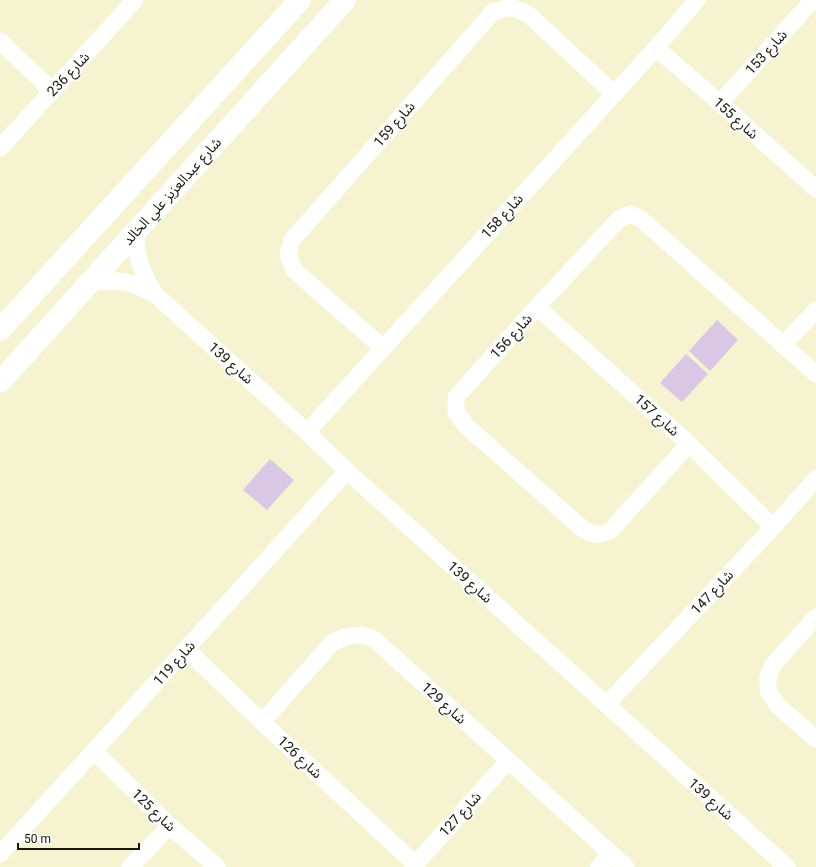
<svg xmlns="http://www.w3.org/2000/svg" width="816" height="867" font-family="Roboto,'Noto Sans Arabic',sans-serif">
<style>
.building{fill:#dac7e5}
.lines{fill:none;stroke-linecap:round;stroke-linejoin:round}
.street{stroke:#fff;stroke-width:17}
.secondary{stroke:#fff;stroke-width:22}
.labels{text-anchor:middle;stroke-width:3;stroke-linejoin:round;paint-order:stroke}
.street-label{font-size:14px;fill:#171609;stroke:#fefefe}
</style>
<rect width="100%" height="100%" fill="#f5f3d0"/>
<g class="building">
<polygon points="717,320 738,340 710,371 689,351"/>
<polygon points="686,354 708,374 682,402 660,383"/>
<polygon points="270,459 294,480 267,510 243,490"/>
</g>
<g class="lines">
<g class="street">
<polyline points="0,41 52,91"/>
<polyline points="656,48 720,103 816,189"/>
<polyline points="720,103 813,0"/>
<polyline points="0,148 135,0"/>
<path d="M136 231C136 256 141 274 156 295L307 432 347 471 787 867"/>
<path d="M89 283C118 278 130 281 156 295"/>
<polyline points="537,307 689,444 773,527"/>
<polyline points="783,345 816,310"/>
<polyline points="383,348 294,270 288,255 292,240 493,12 510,7 528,14 613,93"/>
<polyline points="307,432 656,48 697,0"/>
<polyline points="689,444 610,531 597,535 584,530 466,426 456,412 456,397 537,307 619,219 630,214 641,219 816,374"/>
<polyline points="816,617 773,665 768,676 768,691 777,705 816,739"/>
<polyline points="186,649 262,722 415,864"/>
<polyline points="607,704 773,527 816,479"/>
<polyline points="262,722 333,642 349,636 362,635 374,639 626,867"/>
<polyline points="94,751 170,826 217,867"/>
<polyline points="0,854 94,751 347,471"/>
<polyline points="130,867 170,826"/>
<polyline points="413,867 508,761"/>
<polyline points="599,867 611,853"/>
</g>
<g class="secondary">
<polyline points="0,330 300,0"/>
<polyline points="0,382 345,0"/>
</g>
</g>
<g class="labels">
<g class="street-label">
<text transform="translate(766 52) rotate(-48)" y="5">شارع 153</text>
<text transform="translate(68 74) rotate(-47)" y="5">شارع 236</text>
<text transform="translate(736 118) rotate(42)" y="5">شارع 155</text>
<text transform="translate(394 124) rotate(-49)" y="5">شارع 159</text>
<text transform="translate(172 191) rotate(-48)" y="5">شارع عبدالعزيز علي الخالد</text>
<text transform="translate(502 216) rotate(-48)" y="5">شارع 158</text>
<text transform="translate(511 336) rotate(-48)" y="5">شارع 156</text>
<text transform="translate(231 363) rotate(42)" y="5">شارع 139</text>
<text transform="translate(657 415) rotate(42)" y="5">شارع 157</text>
<text transform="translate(470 582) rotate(42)" y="5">شارع 139</text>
<text transform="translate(712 592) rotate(-47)" y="5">شارع 147</text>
<text transform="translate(174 663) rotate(-48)" y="5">شارع 119</text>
<text transform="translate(444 703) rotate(42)" y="5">شارع 129</text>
<text transform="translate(300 757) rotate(43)" y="5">شارع 126</text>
<text transform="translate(711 799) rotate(42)" y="5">شارع 139</text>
<text transform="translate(154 810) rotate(44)" y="5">شارع 125</text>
<text transform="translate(460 814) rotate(-48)" y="5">شارع 127</text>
</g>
</g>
<path d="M18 843v6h121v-6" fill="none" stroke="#171609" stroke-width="2"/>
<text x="24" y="843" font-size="12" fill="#171609" stroke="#fefefe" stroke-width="3" paint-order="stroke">50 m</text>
</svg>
